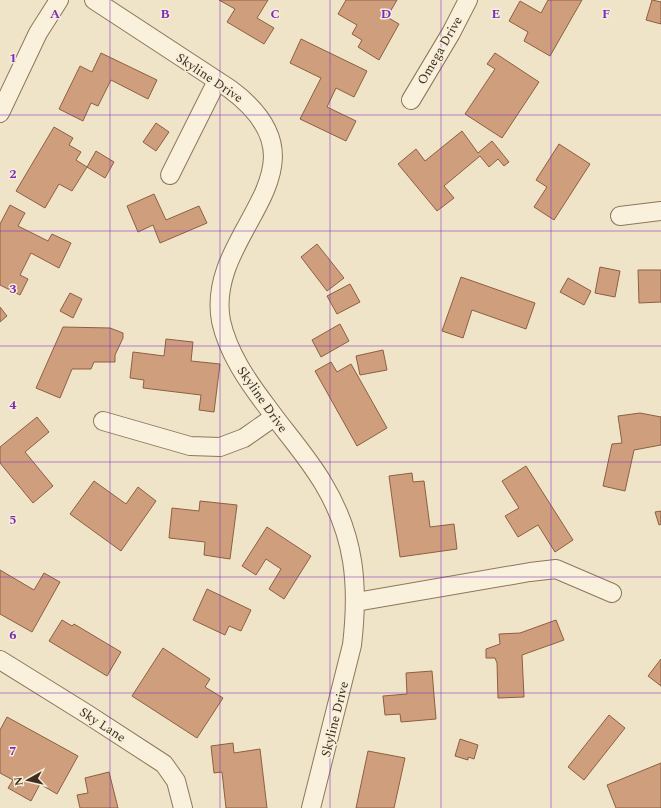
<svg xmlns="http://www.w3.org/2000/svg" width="661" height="808" font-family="Spectral,serif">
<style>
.building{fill:#cf9f7d;stroke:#8d5f41}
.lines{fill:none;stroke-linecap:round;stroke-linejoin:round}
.minor-casing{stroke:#8d765c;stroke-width:20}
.minor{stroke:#faf1dc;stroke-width:18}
.grid{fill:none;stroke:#7b2cbf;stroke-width:1;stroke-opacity:0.55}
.labels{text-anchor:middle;stroke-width:3;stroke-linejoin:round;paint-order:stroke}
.street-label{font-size:13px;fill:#3d2e20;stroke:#f7eed8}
.grid-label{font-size:13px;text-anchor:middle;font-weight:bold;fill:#7b2cbf;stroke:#f7eed8;stroke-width:3;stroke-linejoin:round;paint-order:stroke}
</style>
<rect width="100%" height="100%" fill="#f0e4c8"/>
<g class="building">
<polygon points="219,0 268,0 257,18 274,28 264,44 227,22 235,9"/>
<polygon points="346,0 397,0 387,17 399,24 379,60 358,47 362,40 352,34 357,25 338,14"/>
<polygon points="548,0 582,0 550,56 524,41 528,32 509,21 520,1 541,13"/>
<polygon points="652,0 661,2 661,24 646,20"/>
<polygon points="301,39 367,71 354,97 336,88 327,107 356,121 346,141 300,119 321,78 290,63"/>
<polygon points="101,53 157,80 148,99 111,80 98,106 91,103 83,121 59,109 80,66 92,72"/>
<polygon points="495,53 539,82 502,138 465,114 495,69 487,64"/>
<polygon points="156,123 169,132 156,151 143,142"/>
<polygon points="54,127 73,138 69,145 81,152 76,160 87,167 96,151 114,162 105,178 87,167 72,191 59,184 45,208 16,191"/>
<polygon points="462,131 478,153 492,141 509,162 504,166 498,159 489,167 480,156 444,186 454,198 437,211 398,164 416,149 425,161"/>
<polygon points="559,144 590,164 554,220 534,207 547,187 536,180"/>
<polygon points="154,194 166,220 199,206 207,223 160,243 153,225 138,232 127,206"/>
<polygon points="10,205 25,213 18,226 48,241 52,234 71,243 59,268 31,253 20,275 28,279 20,295 0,285 0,224"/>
<polygon points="317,244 344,278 327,291 301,257"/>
<polygon points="600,267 620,271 615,297 595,293"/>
<polygon points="638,270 661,270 661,302 639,303"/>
<polygon points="461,277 535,303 526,329 472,310 463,338 442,331"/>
<polygon points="568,278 591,291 584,305 560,292"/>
<polygon points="350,284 360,302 337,314 327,296"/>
<polygon points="70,293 82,299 73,318 60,311"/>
<polygon points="0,307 7,316 0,322"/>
<polygon points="340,324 349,341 321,357 312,340"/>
<polygon points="63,327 110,328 123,333 123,338 115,355 115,362 94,362 91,369 72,369 60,398 36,388"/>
<polygon points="166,339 193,342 191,361 220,364 214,412 199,410 201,395 143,388 144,380 130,378 133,352 164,356"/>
<polygon points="383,350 387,370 360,375 356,356"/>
<polygon points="331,362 337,372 351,364 387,428 357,446 315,371"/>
<polygon points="640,413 661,417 661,445 634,450 625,491 603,486 612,444 622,443 618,416"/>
<polygon points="37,417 49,432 25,452 53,486 33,503 0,463 0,447"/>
<polygon points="526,466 573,540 555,552 538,525 518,537 505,516 519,508 502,481"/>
<polygon points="412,473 413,482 424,481 430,527 454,524 457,549 400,557 389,476"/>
<polygon points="94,481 126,504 138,487 156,501 121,551 70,514"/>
<polygon points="200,501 237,505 230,559 204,555 205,542 169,538 172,508 199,511"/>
<polygon points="661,511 661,524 659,525 655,512"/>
<polygon points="267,527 311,556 284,599 269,589 281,569 266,559 256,575 242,566"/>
<polygon points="0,570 34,590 44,573 60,582 32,632 0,614"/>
<polygon points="207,589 251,610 241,631 229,626 225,635 193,620"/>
<polygon points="62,620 72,626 74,624 121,652 107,676 49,641"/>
<polygon points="556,620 564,640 522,655 524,697 498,698 497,663 495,658 486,658 486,649 500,644 499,634 520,633"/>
<polygon points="163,648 210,679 205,687 223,698 197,738 132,696"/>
<polygon points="661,659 661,686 648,676"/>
<polygon points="432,671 436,719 401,722 400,714 385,715 383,696 407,694 406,673"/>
<polygon points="609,715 625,728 584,780 568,767"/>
<polygon points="7,717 78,756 57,794 40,784 31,801 8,788 13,780 0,773 0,730"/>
<polygon points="460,739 478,745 474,759 468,757 468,760 455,756"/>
<polygon points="233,743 234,753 260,749 267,808 226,808 222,772 214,773 211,746"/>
<polygon points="368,751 405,758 394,808 356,808"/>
<polygon points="661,763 661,808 616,808 607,785"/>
<polygon points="109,772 118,808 80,808 77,795 88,793 85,778"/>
</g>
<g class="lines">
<defs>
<g id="minor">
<path d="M94 0 230 89C339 170 204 230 221 321 228 353 248 382 268 408 286 433 307 456 323 483 355 536 359 585 352 645L311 808"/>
<polyline points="411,100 451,33 468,0"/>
<polyline points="0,113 38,33 59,0"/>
<polyline points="170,175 217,81"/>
<polyline points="620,216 661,211"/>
<polyline points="103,421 190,446 220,447 244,438 274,417"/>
<polyline points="356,602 530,572 556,569 612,593"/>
<polyline points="0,660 87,714 164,764 176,781 183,808"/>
</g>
</defs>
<use href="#minor" class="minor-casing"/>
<use href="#minor" class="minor"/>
</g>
<path class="grid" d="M110 0V808M220 0V808M330 0V808M441 0V808M551 0V808M0 115H661M0 231H661M0 346H661M0 462H661M0 577H661M0 693H661"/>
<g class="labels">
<g class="street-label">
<text transform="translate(439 50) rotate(-60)" y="5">Omega Drive</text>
<text transform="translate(210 77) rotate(34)" y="5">Skyline Drive</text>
<text transform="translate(263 399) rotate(55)" y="5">Skyline Drive</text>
<text transform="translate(334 719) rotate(-76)" y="5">Skyline Drive</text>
<text transform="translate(103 724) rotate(33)" y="5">Sky Lane</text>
</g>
</g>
<g class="grid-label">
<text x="55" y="18">A</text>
<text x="165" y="18">B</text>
<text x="275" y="18">C</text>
<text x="386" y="18">D</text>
<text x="496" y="18">E</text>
<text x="606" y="18">F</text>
<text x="13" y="62">1</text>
<text x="13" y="178">2</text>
<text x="13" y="293">3</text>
<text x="13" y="409">4</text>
<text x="13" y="524">5</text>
<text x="13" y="639">6</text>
<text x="13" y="755">7</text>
</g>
<g transform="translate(28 780) rotate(262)" stroke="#f7eed8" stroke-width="3" paint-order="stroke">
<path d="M0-3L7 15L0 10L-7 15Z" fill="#3d2e20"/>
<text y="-6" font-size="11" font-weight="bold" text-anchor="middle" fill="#3d2e20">N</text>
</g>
</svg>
